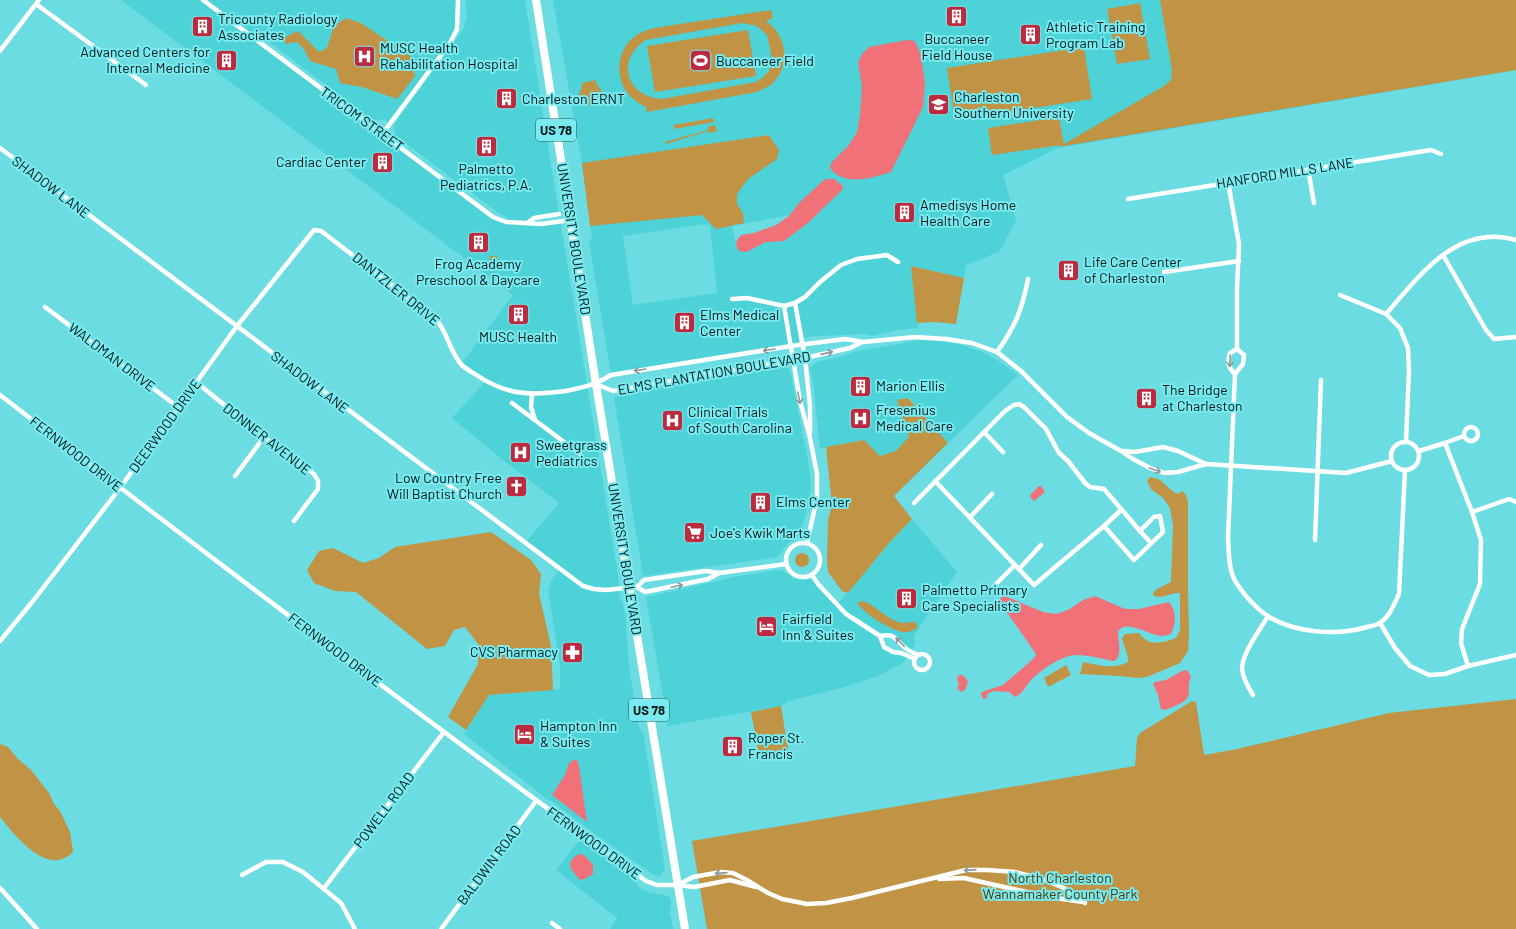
<svg xmlns="http://www.w3.org/2000/svg" width="1516" height="929" font-family="Barlow,sans-serif">
<style>
.built{fill:#4dd2d7;fill-rule:evenodd}
.green{fill:#c09345;fill-rule:evenodd}
.water{fill:#f07278}
.lines{fill:none;stroke-linecap:round;stroke-linejoin:round}
.minor{stroke:#fff;stroke-width:4.5}
.primary{stroke:#fff;stroke-width:8}
.oneway{stroke:#8d9898}
.labels{text-anchor:middle;stroke-width:4;stroke-linejoin:round;paint-order:stroke}
.shield{fill:#79eaef;stroke:#25585a;stroke-width:1}
.shield-label{font-size:13px;font-weight:bold;fill:#01191a}
.poi-label{font-size:14px;fill:#01191a;stroke:#79eaef;text-anchor:start}
.street-label{font-size:14px;fill:#01191a;stroke:#79eaef}
.park-label{font-size:14px;fill:#4e3400;stroke:#79eaef}
</style>
<rect width="100%" height="100%" fill="#6bdde2"/>
<g class="built">
<polygon points="121,0 458,0 457,29 450,43 390,123 384,119 380,120 371,119 256,32 252,37 493,217 508,222 507,217 500,214 397,137 395,134 394,125 464,28 467,17 465,0 525,0 559,214 534,218 527,223 560,222 563,237 618,575 620,599 622,601 625,613 629,666 636,712 639,728 643,733 644,737 665,869 660,876 654,875 588,829 552,801 548,800 464,734 489,695 560,689 560,665 548,591 551,581 559,570 525,543 559,503 503,460 452,418 485,382 461,364 513,295"/>
<path d="M553 0H1516V70L1058 148 1003 175 1016 221 999 252 966 265 964 278 911 266 918 328 898 330 872 336 864 334 818 336 807 337 791 346 611 375 589 241 592 240 582 163ZM821 209 808 223 784 241 766 242 739 251 736 245 732 226ZM705 224 710 226 717 293 633 305 623 236Z"/>
<polygon points="920,340 940,341 962,345 983,352 1000,362 1018,375 948,443 909,398 897,400 909,437 896,451 880,456 864,440 820,449 814,390 811,373 810,369 813,365 818,362 850,354 853,352"/>
<polygon points="782,367 786,367 789,369 791,375 808,460 811,485 810,496 800,537 788,543 778,557 643,576 614,397"/>
<polygon points="912,519 957,572 913,637 916,642 911,652 897,638 880,637 884,647 908,657 903,663 878,676 841,688 789,701 781,706 668,726 646,597 739,576 778,570 784,571 793,578 800,580 809,580 814,578 837,604 848,593 889,543"/>
<polygon points="582,837 604,855 605,859 617,867 621,868 630,876 641,889 648,892 669,896 671,901 670,915 673,929 610,929 617,918 556,870"/>
</g>
<g class="green">
<polygon points="1160,0 1516,0 1516,70 1058,147 1062,145 992,155 988,128 1059,117 1064,144 1164,86 1171,80 1172,70"/>
<polygon points="1140,3 1150,59 1117,64 1107,9"/>
<path d="M771 10 773 18 766 21C786 35 792 63 773 83 769 87 762 89 757 92L647 112 646 107C640 104 635 101 631 97 614 80 616 51 634 37 640 32 647 30 654 28ZM742 23 757 26 767 35C771 57 779 68 756 82L662 99C626 97 615 59 646 40Z"/>
<polygon points="346,18 361,23 410,56 415,76 397,99 362,87 340,83 336,69 310,61 304,49 297,42 285,44 285,37 298,31 319,52 327,48 334,26"/>
<polygon points="748,30 756,76 655,92 647,46"/>
<polygon points="1084,47 1092,99 955,120 947,68"/>
<path d="M596 80V83L607 99C597 105 587 107 576 104L582 86V83Z"/>
<polygon points="713,118 714,122 674,129 674,125"/>
<polygon points="715,125 717,131 710,133 708,131 666,144 665,142 708,130 708,127"/>
<polygon points="769,135 779,150 777,159 748,179 737,194 737,204 743,213 744,223 716,229 702,215 590,226 582,163"/>
<polygon points="490,256 497,256 498,264 490,264"/>
<polygon points="911,266 964,278 956,324 935,322 917,323"/>
<polygon points="908,398 948,443 894,496 912,519 889,543 848,593 842,591 828,572 827,559 828,520 832,505 826,447 864,440 880,456 896,451 909,437 897,400"/>
<path d="M1150 477C1153 478 1157 478 1160 480 1166 484 1170 491 1178 494L1182 491 1186 495 1188 502V591L1189 633 1188 651 1180 663 1147 677 1137 678 1120 676 1080 674 1083 662C1098 665 1114 670 1128 662V657L1122 639 1125 634 1139 633C1148 647 1162 643 1176 638L1180 630V593C1171 592 1164 599 1154 596L1153 593 1157 589 1171 582 1173 525 1170 508 1163 498 1151 489 1147 481Z"/>
<polygon points="491,532 531,560 541,574 539,594 551,646 553,690 489,695 466,730 448,717 478,664 478,644 465,627 454,630 445,646 427,649 356,592 335,591 314,583 307,570 319,551 333,548 363,563 379,558 395,547"/>
<circle cx="802" cy="560" r="7"/>
<path d="M862 601C877 605 886 620 902 623 906 623 911 622 915 622L918 627C914 630 909 633 903 632 892 631 863 613 857 603Z"/>
<polygon points="1066,665 1071,675 1048,687 1044,678"/>
<polygon points="1516,699 1516,929 707,929 692,841 1135,766 1137,738 1140,733 1192,701 1196,702 1204,755 1237,749 1389,713"/>
<polygon points="781,706 789,755 760,760 751,712"/>
<path d="M0 744 8 747 18 759 31 770 49 793 54 804 60 811 70 832 73 852C47 878 15 835 0 817Z"/>
</g>
<g class="water">
<path d="M907 40 915 41 921 55 925 84 923 107 891 172C872 178 845 187 830 168L831 163 849 145 857 132 860 114 862 86 858 63 862 54 869 47Z"/>
<polygon points="825,179 834,179 843,186 842,190 808,223 784,241 766,242 746,252 739,251 736,245 737,240 741,235 754,233 776,225 789,216 800,202"/>
<polygon points="1039,486 1041,486 1045,492 1034,501 1030,497 1031,496 1030,495"/>
<path d="M1002 596 1007 597 1043 612 1056 614 1068 610 1083 600 1095 596 1125 609H1139L1169 602C1177 612 1176 622 1171 634 1168 635 1164 636 1161 636 1149 635 1125 618 1118 632 1118 642 1123 656 1114 661 1102 659 1089 655 1077 655 1062 655 1043 669 1032 679 1026 685 1023 694 1015 697L1009 692 994 691 987 694V698L983 699 981 694 982 692 1003 685 1032 660 1036 655 1034 651 999 601Z"/>
<path d="M1187 670 1191 677C1188 683 1189 687 1189 693 1188 703 1172 707 1165 710L1161 709 1158 695 1153 684 1155 682 1166 680 1182 671Z"/>
<polygon points="960,674 965,677 968,682 965,690 961,692 957,688 959,684 957,678"/>
<polygon points="574,760 577,760 579,766 587,822 552,795 565,775 569,763"/>
<polygon points="579,854 584,855 593,865 593,874 585,879 580,880 571,869 570,863 573,858"/>
</g>
<g class="lines">
<g class="minor">
<polyline points="203,0 493,217 506,222 541,224 571,220"/>
<polyline points="36,4 146,85"/>
<polyline points="0,51 39,0"/>
<polyline points="383,133 450,43 457,29 458,0"/>
<polyline points="0,148 583,586 594,589 605,590 637,587 645,592 708,579 719,573 786,564"/>
<polyline points="1308,169 1314,203"/>
<polyline points="1228,182 1239,244 1237,289 1237,349 1244,355 1243,364 1235,374"/>
<polyline points="1128,199 1431,150 1441,154"/>
<polyline points="527,223 534,218 559,214"/>
<polyline points="1443,255 1486,330 1494,339 1516,337"/>
<polyline points="1164,272 1239,261"/>
<polyline points="1340,295 1386,314 1400,328 1408,348 1409,370 1406,441"/>
<polyline points="732,299 747,298 784,306 795,303 805,297 820,282 841,265 857,259 887,255 898,262"/>
<polyline points="795,303 805,358 810,406 810,432"/>
<polyline points="784,306 800,401 810,438 817,474 817,498 807,543"/>
<polyline points="45,307 178,407"/>
<path d="M1386 314C1420 275 1457 223 1516 240"/>
<path d="M997 352C1015 327 1022 310 1028 279"/>
<path d="M1235 374 1228 537C1229 552 1228 571 1237 584 1245 596 1257 609 1269 617 1296 633 1337 636 1367 627 1371 626 1378 625 1381 622 1390 616 1394 604 1399 594L1405 470"/>
<path d="M1235 374C1228 367 1227 363 1230 353L1237 349"/>
<polyline points="196,382 264,437 314,474 318,481 318,489 294,521"/>
<polyline points="596,384 613,391 805,358 850,348 862,342"/>
<polyline points="532,394 531,407 535,420"/>
<path d="M0 395C213 560 429 722 646 881L657 885H678L694 887 730 880 756 887"/>
<polyline points="512,403 580,454"/>
<circle cx="1471" cy="434" r="7"/>
<polyline points="984,432 1003,452"/>
<circle cx="1405" cy="456" r="14"/>
<polyline points="1445,443 1472,512 1481,540 1480,584 1462,629 1461,643 1468,666"/>
<polyline points="1123,451 1135,452 1163,447 1178,451 1206,464"/>
<polyline points="1419,451 1445,443 1464,436"/>
<polyline points="235,476 264,437"/>
<polyline points="914,503 1005,411 1014,405 1019,404 1024,407 1046,429 1059,453 1068,461 1085,483 1090,487 1104,489 1140,531 1154,517 1160,516 1163,532 1134,560 1104,526 1034,585 935,481"/>
<polyline points="1472,512 1509,499 1516,502"/>
<polyline points="970,517 992,494"/>
<polyline points="1104,526 1121,510"/>
<polyline points="1140,531 1151,543"/>
<polyline points="1315,540 1321,380"/>
<circle cx="803" cy="560" r="17"/>
<polyline points="1019,569 1041,545"/>
<polyline points="812,575 818,584 846,614 880,636 884,647 893,652 901,653 915,659"/>
<polyline points="637,587 644,580 706,571 719,573"/>
<polyline points="991,589 1015,565"/>
<polyline points="1380,623 1395,648 1410,666 1429,675 1445,674 1468,666 1516,655"/>
<path d="M880 636C893 634 893 636 902 645 906 649 913 653 918 655"/>
<path d="M0 641 33 601 120 488 237 326 314 230 321 231 325 234 435 318C447 331 449 349 460 363 464 368 470 371 475 374 505 395 530 396 565 391 585 387 593 386 611 375L791 346 845 339 863 342 915 337 946 339 972 343 997 352 1021 371 1067 417 1089 433 1121 451 1133 459 1150 468 1164 473 1178 472 1206 464 1346 473 1392 461"/>
<circle cx="922" cy="662" r="8"/>
<path d="M1253 695C1248 687 1243 678 1242 669 1242 653 1260 630 1268 616"/>
<polyline points="242,875 266,862 283,862 303,872 341,903 355,929"/>
<polyline points="939,879 964,878 1049,897 1083,902"/>
<polyline points="678,885 693,877 721,872 733,873 747,880 768,893 782,899 807,904 826,903 852,898 966,870 988,870 1015,872 1042,879 1064,888 1085,903"/>
<polyline points="0,888 37,929"/>
<polyline points="324,888 444,732"/>
<polyline points="552,923 560,929"/>
<polyline points="441,929 536,801"/>
</g>
<polyline class="primary" points="536,0 596,384 685,929"/>
</g>
<defs><path id="oneway-shaft" d="M-6 0H5M1.5-3L5.5 0L1.5 3" fill="none" stroke-width="1.6" stroke-linecap="round" stroke-linejoin="round"/></defs>
<g class="oneway">
<use href="#oneway-shaft" transform="translate(769 350) rotate(171)"/>
<use href="#oneway-shaft" transform="translate(827 353) rotate(-13)"/>
<use href="#oneway-shaft" transform="translate(1230 361) rotate(92)"/>
<use href="#oneway-shaft" transform="translate(640 370) rotate(171)"/>
<use href="#oneway-shaft" transform="translate(799 398) rotate(78)"/>
<use href="#oneway-shaft" transform="translate(1155 470) rotate(20)"/>
<use href="#oneway-shaft" transform="translate(677 586) rotate(-12)"/>
<use href="#oneway-shaft" transform="translate(900 642) rotate(-134)"/>
<use href="#oneway-shaft" transform="translate(970 870) rotate(176)"/>
<use href="#oneway-shaft" transform="translate(721 873) rotate(176)"/>
</g>
<defs>
<symbol id="building-square" viewBox="-11 -11 22 22"><rect x="-9" y="-9" width="18" height="18" rx="4" fill="#bb2a3e" stroke="#79eaef"/><path d="M-4-6H4V6H1V3H-1V6H-4ZM-2.5-4.3h1.7v1.8h-1.7ZM.8-4.3h1.7v1.8H.8ZM-2.5-1h1.7V.8h-1.7ZM.8-1h1.7V.8H.8Z" fill="#fff"/></symbol>
<symbol id="hospital-square" viewBox="-11 -11 22 22"><rect x="-9" y="-9" width="18" height="18" rx="4" fill="#bb2a3e" stroke="#79eaef"/><path d="M-5-5h3v3.5h4V-5h3V5h-3V1.5h-4V5h-3Z" fill="#fff"/></symbol>
<symbol id="stadium-square" viewBox="-11 -11 22 22"><rect x="-9" y="-9" width="18" height="18" rx="4" fill="#bb2a3e" stroke="#79eaef"/><path d="M0-5a6.5 5 0 1 0 0 10a6.5 5 0 1 0 0-10ZM-3.5-1.8h7v3.6h-7Z" fill="#fff"/></symbol>
<symbol id="university-square" viewBox="-11 -11 22 22"><rect x="-9" y="-9" width="18" height="18" rx="4" fill="#bb2a3e" stroke="#79eaef"/><path d="M0-5L7-2L0 1L-7-2ZM-4 1L0 2.5L4 1V4Q0 6-4 4Z" fill="#fff"/></symbol>
<symbol id="church-square" viewBox="-11 -11 22 22"><rect x="-9" y="-9" width="18" height="18" rx="4" fill="#bb2a3e" stroke="#79eaef"/><path d="M-1.2-6h2.4v3.5h3.3v2.4h-3.3V6h-2.4V-.1h-3.3v-2.4h3.3Z" fill="#fff"/></symbol>
<symbol id="supermarket-square" viewBox="-11 -11 22 22"><rect x="-9" y="-9" width="18" height="18" rx="4" fill="#bb2a3e" stroke="#79eaef"/><path d="M-6-5.5h2.5l.6 2H6L4.5 2H-2.5L-4.4-4H-6ZM-1.5 3.2a1.3 1.3 0 1 0 .1 0ZM3 3.2a1.3 1.3 0 1 0 .1 0Z" fill="#fff"/></symbol>
<symbol id="hotel-square" viewBox="-11 -11 22 22"><rect x="-9" y="-9" width="18" height="18" rx="4" fill="#bb2a3e" stroke="#79eaef"/><path d="M-6-4.5h1.5V1H6V5H4.5V3h-9V5H-6ZM-4 0a1.8 1.8 0 1 1 3.6 0ZM.5 0V-2.5h3Q6-2.5 6 0Z" fill="#fff"/></symbol>
<symbol id="pharmacy-square" viewBox="-11 -11 22 22"><rect x="-9" y="-9" width="18" height="18" rx="4" fill="#bb2a3e" stroke="#79eaef"/><path d="M-2-6h4v4h4v4h-4v4h-4v-4h-4v-4h4Z" fill="#fff"/></symbol>
</defs>
<g fill-rule="evenodd">
<use href="#building-square" x="944" y="4" width="25" height="25"/>
<use href="#building-square" x="190" y="14" width="25" height="25"/>
<use href="#building-square" x="1018" y="22" width="25" height="25"/>
<use href="#hospital-square" x="352" y="44" width="25" height="25"/>
<use href="#building-square" x="214" y="48" width="25" height="25"/>
<use href="#stadium-square" x="688" y="48" width="25" height="25"/>
<use href="#building-square" x="494" y="86" width="25" height="25"/>
<use href="#university-square" x="926" y="92" width="25" height="25"/>
<use href="#building-square" x="474" y="134" width="25" height="25"/>
<use href="#building-square" x="370" y="150" width="25" height="25"/>
<use href="#building-square" x="892" y="200" width="25" height="25"/>
<use href="#building-square" x="466" y="230" width="25" height="25"/>
<use href="#building-square" x="1056" y="258" width="25" height="25"/>
<use href="#building-square" x="506" y="302" width="25" height="25"/>
<use href="#building-square" x="672" y="310" width="25" height="25"/>
<use href="#building-square" x="848" y="374" width="25" height="25"/>
<use href="#building-square" x="1134" y="386" width="25" height="25"/>
<use href="#hospital-square" x="848" y="406" width="25" height="25"/>
<use href="#hospital-square" x="660" y="408" width="25" height="25"/>
<use href="#hospital-square" x="508" y="440" width="25" height="25"/>
<use href="#church-square" x="504" y="474" width="25" height="25"/>
<use href="#building-square" x="748" y="490" width="25" height="25"/>
<use href="#supermarket-square" x="682" y="520" width="25" height="25"/>
<use href="#building-square" x="894" y="586" width="25" height="25"/>
<use href="#hotel-square" x="754" y="614" width="25" height="25"/>
<use href="#pharmacy-square" x="560" y="640" width="25" height="25"/>
<use href="#hotel-square" x="512" y="722" width="25" height="25"/>
<use href="#building-square" x="720" y="734" width="25" height="25"/>
</g>
<g class="labels">
<g class="shield">
<rect x="536" y="119" width="40" height="22" rx="3"/>
<rect x="629" y="699" width="40" height="22" rx="3"/>
</g>
<g class="shield-label">
<text x="556" y="135">US 78</text>
<text x="649" y="715">US 78</text>
</g>
<g class="poi-label">
<text x="218" y="24">Tricounty Radiology<tspan x="218" dy="16">Associates</tspan></text>
<text x="1046" y="32">Athletic Training<tspan x="1046" dy="16">Program Lab</tspan></text>
<text x="957" y="44" text-anchor="middle">Buccaneer<tspan x="957" dy="16">Field House</tspan></text>
<text x="380" y="53">MUSC Health<tspan x="380" dy="16">Rehabilitation Hospital</tspan></text>
<text x="210" y="57" text-anchor="end">Advanced Centers for<tspan x="210" dy="16">Internal Medicine</tspan></text>
<text x="716" y="66">Buccaneer Field</text>
<text x="954" y="102">Charleston<tspan x="954" dy="16">Southern University</tspan></text>
<text x="522" y="104">Charleston ERNT</text>
<text x="366" y="167" text-anchor="end">Cardiac Center</text>
<text x="486" y="174" text-anchor="middle">Palmetto<tspan x="486" dy="16">Pediatrics, P.A.</tspan></text>
<text x="920" y="210">Amedisys Home<tspan x="920" dy="16">Health Care</tspan></text>
<text x="1084" y="267">Life Care Center<tspan x="1084" dy="16">of Charleston</tspan></text>
<text x="478" y="269" text-anchor="middle">Frog Academy<tspan x="478" dy="16">Preschool &amp; Daycare</tspan></text>
<text x="700" y="320">Elms Medical<tspan x="700" dy="16">Center</tspan></text>
<text x="518" y="342" text-anchor="middle">MUSC Health</text>
<text x="876" y="391">Marion Ellis</text>
<text x="1162" y="395">The Bridge<tspan x="1162" dy="16">at Charleston</tspan></text>
<text x="876" y="415">Fresenius<tspan x="876" dy="16">Medical Care</tspan></text>
<text x="688" y="417">Clinical Trials<tspan x="688" dy="16">of South Carolina</tspan></text>
<text x="536" y="450">Sweetgrass<tspan x="536" dy="16">Pediatrics</tspan></text>
<text x="502" y="483" text-anchor="end">Low Country Free<tspan x="502" dy="16">Will Baptist Church</tspan></text>
<text x="776" y="507">Elms Center</text>
<text x="710" y="538">Joe's Kwik Marts</text>
<text x="922" y="595">Palmetto Primary<tspan x="922" dy="16">Care Specialists</tspan></text>
<text x="782" y="624">Fairfield<tspan x="782" dy="16">Inn &amp; Suites</tspan></text>
<text x="558" y="657" text-anchor="end">CVS Pharmacy</text>
<text x="540" y="731">Hampton Inn<tspan x="540" dy="16">&amp; Suites</tspan></text>
<text x="748" y="743">Roper St.<tspan x="748" dy="16">Francis</tspan></text>
</g>
<g class="street-label">
<text transform="translate(362 119) rotate(36)" y="5">TRICOM STREET</text>
<text transform="translate(1285 173) rotate(-9)" y="5">HANFORD MILLS LANE</text>
<text transform="translate(51 187) rotate(37)" y="5">SHADOW LANE</text>
<text transform="translate(574 239) rotate(81)" y="5">UNIVERSITY BOULEVARD</text>
<text transform="translate(396 289) rotate(39)" y="5">DANTZLER DRIVE</text>
<text transform="translate(112 357) rotate(37)" y="5">WALDMAN DRIVE</text>
<text transform="translate(714 373) rotate(-10)" y="5">ELMS PLANTATION BOULEVARD</text>
<text transform="translate(310 382) rotate(37)" y="5">SHADOW LANE</text>
<text transform="translate(165 426) rotate(-54)" y="5">DEERWOOD DRIVE</text>
<text transform="translate(267 439) rotate(38)" y="5">DONNER AVENUE</text>
<text transform="translate(76 454) rotate(38)" y="5">FERNWOOD DRIVE</text>
<text transform="translate(625 559) rotate(81)" y="5">UNIVERSITY BOULEVARD</text>
<text transform="translate(335 650) rotate(37)" y="5">FERNWOOD DRIVE</text>
<text transform="translate(384 810) rotate(-53)" y="5">POWELL ROAD</text>
<text transform="translate(594 843) rotate(36)" y="5">FERNWOOD DRIVE</text>
<text transform="translate(489 865) rotate(-53)" y="5">BALDWIN ROAD</text>
</g>
<g class="park-label">
<text x="1060" y="883">North Charleston<tspan x="1060" dy="16">Wannamaker County Park</tspan></text>
</g>
</g>
</svg>
